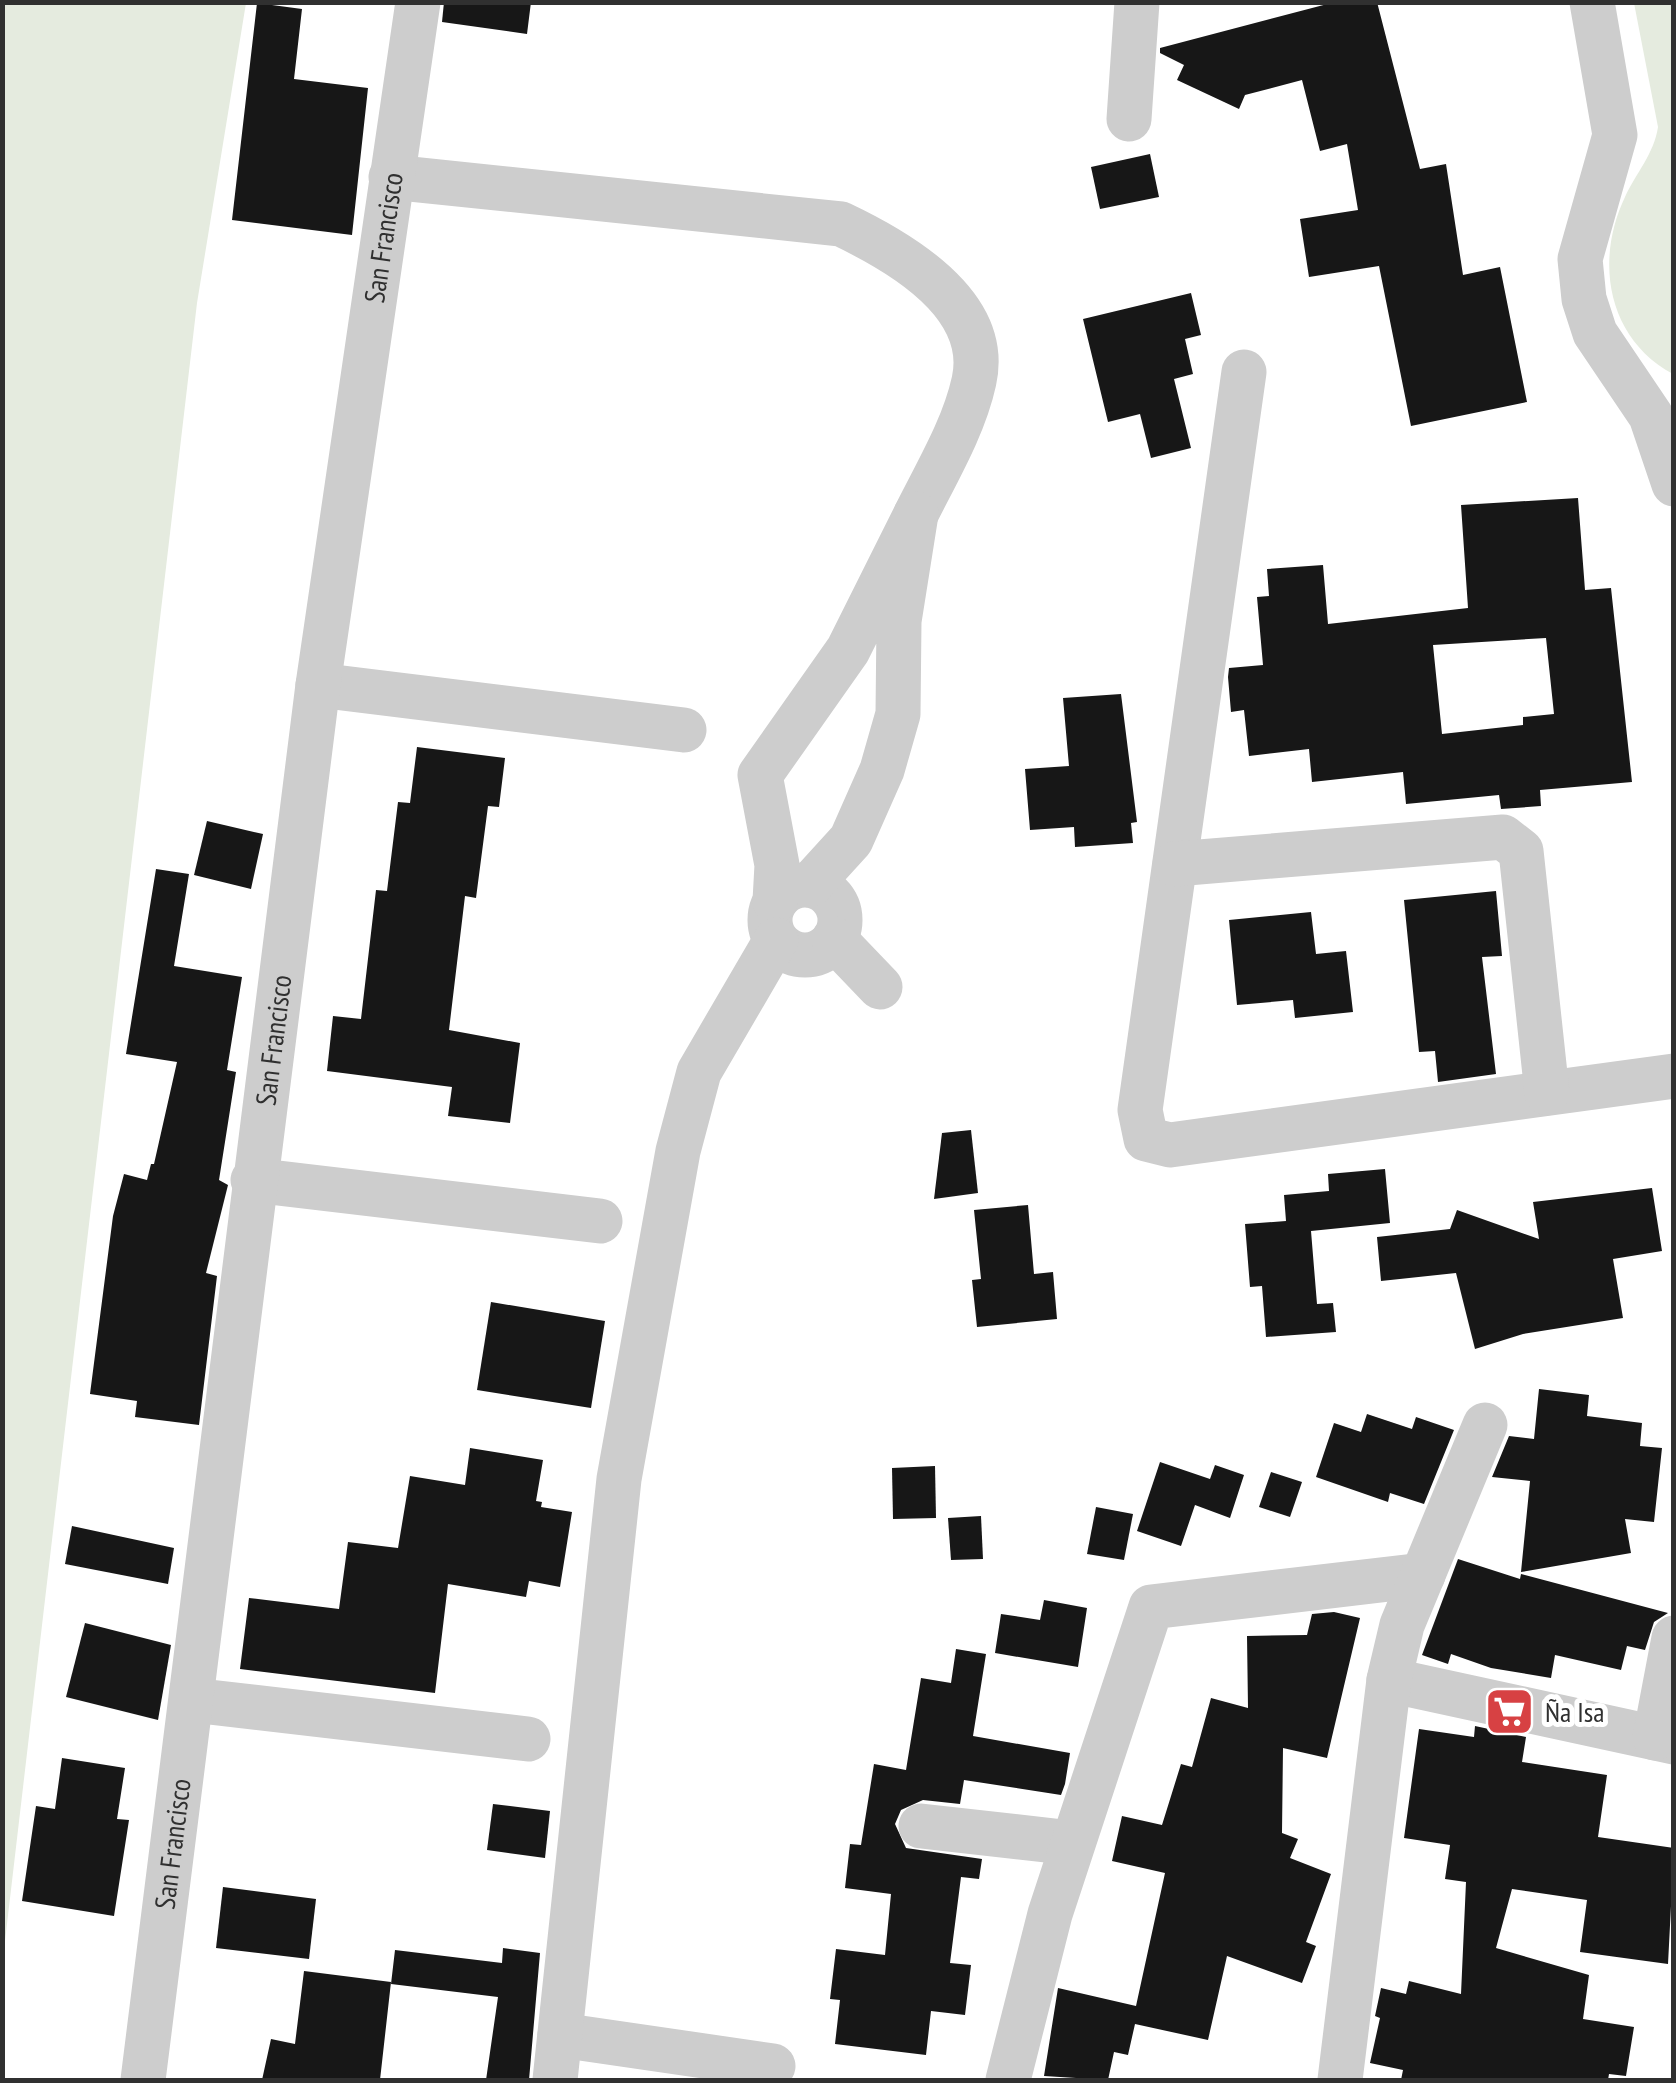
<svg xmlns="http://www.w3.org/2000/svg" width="1676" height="2083" font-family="'PT Sans Narrow',sans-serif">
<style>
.green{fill:#e5ebdf}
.building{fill:#171717;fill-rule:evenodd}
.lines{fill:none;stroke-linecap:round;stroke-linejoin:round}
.minor{stroke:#cdcdcd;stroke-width:45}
.labels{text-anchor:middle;stroke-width:10;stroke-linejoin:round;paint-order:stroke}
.street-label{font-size:28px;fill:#303030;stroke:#fff}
.poi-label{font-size:28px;fill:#303030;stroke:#fff;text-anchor:start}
</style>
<rect width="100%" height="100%" fill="#fff"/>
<g class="green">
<polygon points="3,2 246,3 197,303 3,1958"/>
<path d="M1634 3H1673V374C1608 339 1594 262 1625 197 1636 173 1654 154 1658 127Z"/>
</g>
<g class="building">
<polygon points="444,2 531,2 527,34 442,22"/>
<polygon points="1335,2 1377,2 1420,169 1446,164 1463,275 1500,267 1527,402 1411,426 1379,266 1309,277 1300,219 1358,210 1347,144 1320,151 1302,80 1245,95 1239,109 1177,80 1184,65 1160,53 1160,48"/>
<polygon points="257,3 302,9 294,79 368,88 352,235 232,220"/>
<polygon points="1150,154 1159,197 1100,209 1091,167"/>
<polygon points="1191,293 1201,335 1185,339 1193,374 1174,379 1191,448 1151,458 1140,414 1108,422 1083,319"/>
<path d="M1578 498 1585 590 1611 588 1632 782 1540 790 1541 806 1501 809 1499 795 1406 804 1403 772 1312 782 1309 749 1249 756 1244 710 1231 712 1228 677 1229 668 1263 665 1257 597 1269 596 1267 569 1323 565 1328 624 1468 608 1461 505ZM1546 638 1554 714 1523 717V725L1442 734 1433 645Z"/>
<polygon points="1121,694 1137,822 1131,823 1133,843 1075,847 1074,827 1030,830 1025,769 1069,766 1063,698"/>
<polygon points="417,747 505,758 499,807 488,806 476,898 465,896 449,1030 520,1043 510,1123 448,1116 452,1087 327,1071 333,1016 361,1019 376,890 387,891 398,802 410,803"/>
<polygon points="207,821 263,834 251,889 194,875"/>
<polygon points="156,869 189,874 174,966 242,977 227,1070 236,1072 219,1180 228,1185 206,1273 217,1276 199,1425 135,1417 137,1401 90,1394 113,1216 124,1174 147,1180 151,1164 154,1164 177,1062 126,1054"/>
<polygon points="1496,891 1502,956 1482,957 1496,1074 1438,1082 1435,1051 1419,1052 1404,900"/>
<polygon points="1311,912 1316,954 1346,951 1353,1012 1295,1018 1293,1000 1237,1005 1229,920"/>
<polygon points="971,1130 978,1193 934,1199 942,1133"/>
<polygon points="1385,1169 1390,1223 1311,1231 1317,1304 1333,1303 1336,1332 1266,1337 1262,1286 1250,1287 1245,1224 1286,1221 1284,1195 1329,1191 1328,1174"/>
<polygon points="1652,1188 1662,1251 1613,1259 1623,1318 1523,1334 1475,1349 1456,1273 1381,1281 1377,1237 1450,1229 1457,1210 1539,1239 1533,1202"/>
<polygon points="1028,1205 1034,1274 1053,1272 1057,1319 977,1327 972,1280 981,1279 974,1210"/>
<polygon points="491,1302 605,1321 591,1408 477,1390"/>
<polygon points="1539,1389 1589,1395 1587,1416 1642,1423 1640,1446 1662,1448 1654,1522 1625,1519 1631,1553 1521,1572 1530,1481 1492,1477 1509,1436 1534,1439"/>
<polygon points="1367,1414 1412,1429 1416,1417 1454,1430 1424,1504 1390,1493 1388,1502 1316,1477 1334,1423 1361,1432"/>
<polygon points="470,1448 543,1460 536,1501 542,1502 541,1507 572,1512 560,1587 529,1581 526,1597 448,1584 435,1693 240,1669 249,1598 339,1609 348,1542 398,1548 410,1476 465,1485"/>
<polygon points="1160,1462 1210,1479 1215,1465 1244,1475 1230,1518 1195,1505 1181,1546 1137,1531"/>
<polygon points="935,1466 936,1518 893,1519 892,1468"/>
<polygon points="1271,1472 1302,1482 1290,1517 1259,1507"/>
<polygon points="1096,1507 1133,1514 1124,1560 1087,1554"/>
<polygon points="981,1516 983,1559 951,1560 948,1518"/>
<polygon points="72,1526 174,1548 168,1584 65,1564"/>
<polygon points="1458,1559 1520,1579 1521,1574 1668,1613 1654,1622 1645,1650 1627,1646 1621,1670 1555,1655 1551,1678 1491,1668 1451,1654 1448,1664 1422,1655"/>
<polygon points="1044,1600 1087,1608 1078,1667 995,1653 1001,1614 1040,1620"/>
<polygon points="1334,1612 1360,1618 1327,1758 1283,1748 1282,1833 1298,1839 1290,1858 1331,1874 1306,1942 1316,1946 1302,1983 1227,1956 1208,2040 1135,2024 1128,2055 1114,2052 1108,2080 1044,2076 1058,1988 1136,2006 1165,1873 1112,1861 1122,1816 1162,1825 1181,1764 1192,1767 1211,1698 1248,1708 1247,1636 1307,1635 1312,1614"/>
<polygon points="85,1623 171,1645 158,1720 66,1697"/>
<polygon points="956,1649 986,1654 973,1736 1070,1753 1065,1784 1061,1795 964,1780 960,1804 923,1800 901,1810 895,1824 906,1848 982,1859 979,1879 961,1877 950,1963 971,1965 965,2015 931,2011 926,2055 835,2044 840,2000 830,1999 836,1949 885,1955 891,1894 845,1888 850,1844 861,1845 874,1764 906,1770 921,1678 951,1683"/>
<polygon points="1475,1726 1526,1737 1522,1762 1607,1775 1598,1837 1674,1848 1668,1964 1580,1952 1587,1900 1512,1889 1496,1948 1589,1975 1583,2019 1634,2027 1626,2076 1609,2074 1608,2080 1401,2080 1403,2070 1370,2063 1380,2018 1375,2016 1381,1988 1406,1994 1409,1981 1461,1994 1466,1882 1445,1879 1450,1845 1404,1838 1419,1729 1474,1737"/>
<polygon points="62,1758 125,1768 117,1819 129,1820 114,1916 22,1901 36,1806 55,1809"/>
<polygon points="493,1804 550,1811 545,1858 487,1850"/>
<polygon points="223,1887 316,1899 309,1959 216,1948"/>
<polygon points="503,1948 540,1953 529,2080 486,2080 498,1997 391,1984 395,1950 502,1963"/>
<polygon points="304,1971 391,1982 380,2080 262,2080 271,2039 295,2044"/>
</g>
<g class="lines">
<g class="minor">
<polyline points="1592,2 1615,135 1580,259 1584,299 1595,333 1651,416 1674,484"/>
<polyline points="1129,119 1137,2"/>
<path d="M391 177 841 224C898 251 991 304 974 381 964 427 937 472 916 514"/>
<polyline points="1244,372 1140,1110 1146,1139 1170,1145 1674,1076"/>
<polyline points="318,685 684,730"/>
<polyline points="1175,864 1503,837 1521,851 1547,1093"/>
<circle cx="805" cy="920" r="35"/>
<polyline points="775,901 777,865 760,775 848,650 916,514 899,621 898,714 882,770 851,840 810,885"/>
<polyline points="834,939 880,987"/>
<polyline points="253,1180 600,1221"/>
<polyline points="1389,1680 1674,1742"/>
<polyline points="192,1700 528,1739"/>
<polyline points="1655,1738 1674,1638"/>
<polyline points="921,1826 1072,1843"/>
<polyline points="560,2035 773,2066"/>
<path id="s1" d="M143 2080 318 685 418 2"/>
<polyline points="555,2080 619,1479 678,1151 699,1072 776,940"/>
<polyline points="1008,2080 1050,1914 1151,1607 1423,1575"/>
<polyline points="1340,2080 1389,1680 1402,1625 1485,1425"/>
</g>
</g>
<defs>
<symbol id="supermarket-square" viewBox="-11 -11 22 22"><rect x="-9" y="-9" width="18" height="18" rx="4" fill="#d74143" stroke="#fff"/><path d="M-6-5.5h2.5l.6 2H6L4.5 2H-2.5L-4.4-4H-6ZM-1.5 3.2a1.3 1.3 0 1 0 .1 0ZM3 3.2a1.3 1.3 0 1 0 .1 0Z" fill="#fff"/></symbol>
</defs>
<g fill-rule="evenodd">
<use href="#supermarket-square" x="1482" y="1684" width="55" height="55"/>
</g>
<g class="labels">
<g class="street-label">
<text dy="10" stroke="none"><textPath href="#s1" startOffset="1858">San Francisco</textPath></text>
<text dy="10" stroke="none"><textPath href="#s1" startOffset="1048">San Francisco</textPath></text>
<text dy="10" stroke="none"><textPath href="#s1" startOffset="238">San Francisco</textPath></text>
</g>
<g class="poi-label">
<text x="1545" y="1722">Ña Isa</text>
</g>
</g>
<rect width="1676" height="2083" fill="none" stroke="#303030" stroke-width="10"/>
</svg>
